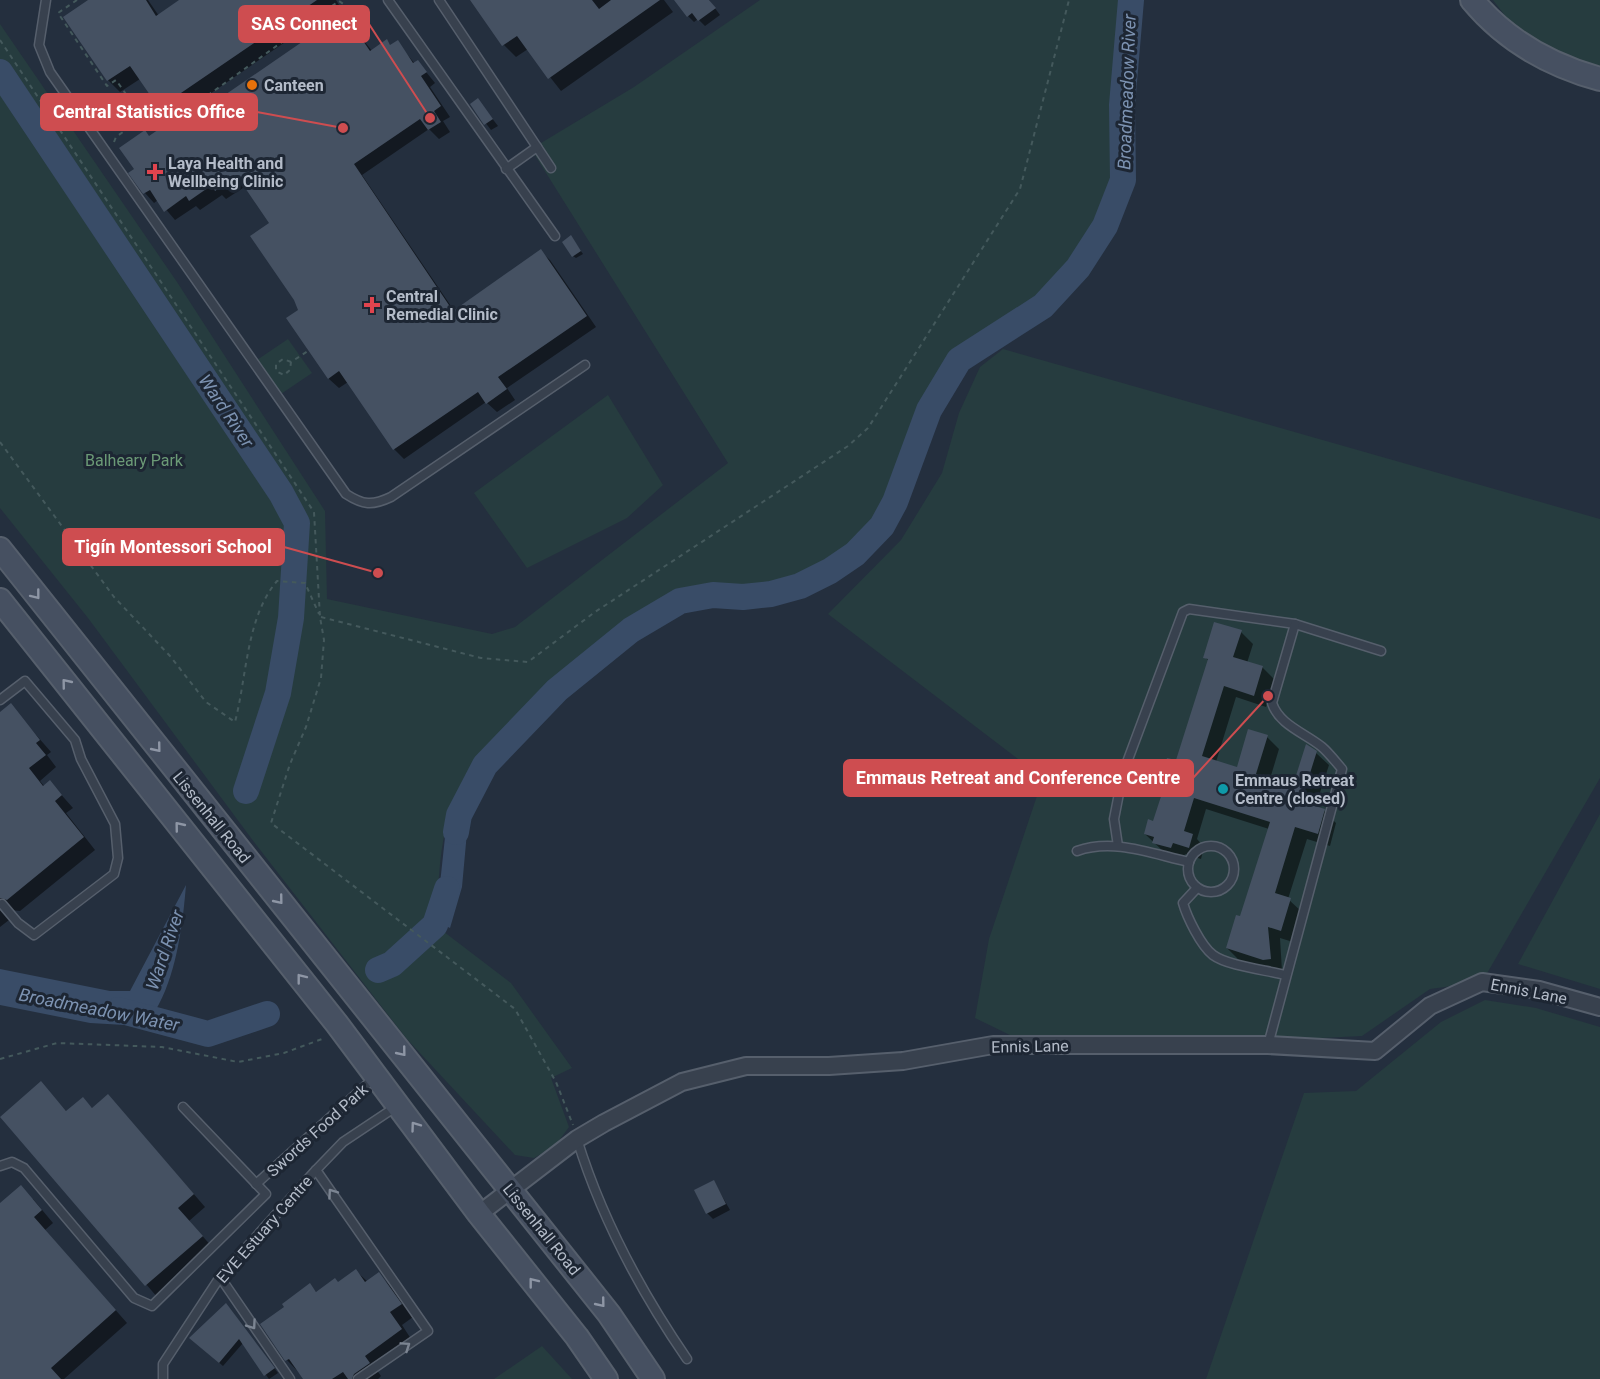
<svg xmlns="http://www.w3.org/2000/svg" width="1600" height="1379" font-family="Roboto,sans-serif">
<style>
.green{fill:#263c3f}
.water{fill:#394c67}
.shadow{fill:#0007}
.lines{fill:none;stroke-linecap:round;stroke-linejoin:round}
.river{stroke:#394c67;stroke-width:26}
.building{fill:#455162}
.lane-casing{stroke:#565f6c;stroke-width:11}
.street-casing{stroke:#565f6c;stroke-width:20}
.secondary-casing{stroke:#565f6c;stroke-width:26}
.path{stroke:#44595c;stroke-width:2;stroke-dasharray:4.5 4.5;stroke-linecap:butt}
.lane{stroke:#38414e;stroke-width:8}
.street{stroke:#38414e;stroke-width:16}
.secondary{stroke:#465061;stroke-width:22}
.oneway{stroke:#8e96a5}
.oneway2{stroke:#7c8592}
.food-dot{fill:#e8710a;stroke:#1d2633;stroke-width:2}
.health-dot{fill:#e0444e;stroke:#1d2633;stroke-width:2}
.culture-dot{fill:#0f9aa8;stroke:#1d2633;stroke-width:2}
.labels{text-anchor:middle;stroke-width:6;stroke-linejoin:round;paint-order:stroke}
.poi-label{font-size:16px;font-weight:bold;fill:#b4bcc9;stroke:#1d2633;text-anchor:start}
.park-label{font-size:16px;fill:#6b9a76;stroke:#1d2633}
.street-label{font-size:16px;fill:#b4bcc9;stroke:#1d2633}
.water-label{font-size:18px;font-style:italic;fill:#7c92b1;stroke:#1d2633}
.leader{fill:none;stroke:#ce4d50;stroke-width:2}
.callout-dot{fill:#ce4d50;stroke:#1d2633;stroke-width:2}
.callout{fill:#ce4d50;stroke:#ce4d50;stroke-width:2}
.callout-label{font-size:18px;text-anchor:middle;font-weight:bold;fill:#fff}
</style>
<rect width="100%" height="100%" fill="#242f3e"/>
<g class="green">
<path d="M760 0H1119L1120 26 1113 186C1093 240 1061 285 1015 319 1004 328 989 331 977 339 959 350 946 370 934 387 909 422 904 477 885 513 879 523 844 552 833 560 812 577 779 583 752 586 728 590 706 585 682 593 622 612 501 725 468 779 459 792 450 813 446 828 438 858 439 894 435 925L511 983 572 1068 551 1078 569 1127 555 1146 534 1158 515 1155 406 1038 254 842 88 618 0 508V24L177 282 325 511 327 599 492 634 515 627 728 463 531 149 634 87Z"/>
<polygon points="1493,0 1600,0 1600,66 1563,56 1510,22"/>
<polygon points="288,339 312,373 278,396 254,362"/>
<polygon points="1003,349 1600,519 1600,778 1482,982 1430,989 1362,1036 1301,1039 1105,1036 1016,1038 975,1018 989,939 1043,778 828,614 901,540 942,473 959,413 980,367"/>
<polygon points="608,395 663,485 627,518 527,568 474,493"/>
<polygon points="1600,814 1600,989 1518,964"/>
<polygon points="1485,1000 1536,1008 1600,1027 1600,1379 1206,1379 1304,1093 1356,1091 1441,1022"/>
<polygon points="542,1346 572,1379 494,1379"/>
</g>
<g class="water">
<polygon points="460,796 473,804 468,821 462,887 450,928 436,921 446,828"/>
<path d="M186 885C183 922 177 970 159 1004 155 1012 148 1019 142 1026L90 1023 0 1005V969L110 991H130Z"/>
</g>
<g class="shadow">
<polygon points="91,0 148,0 159,16 181,0 336,0 339,5 172,120 160,108 140,79 120,92 108,80"/>
<polygon points="476,0 664,0 673,12 561,91 528,49 516,57 504,45 473,2"/>
<polygon points="687,0 709,0 720,15 705,26 698,19 694,22 688,16"/>
<polygon points="344,15 372,51 386,41 391,46 397,42 415,64 418,62 435,83 430,87 450,117 443,121 450,132 439,139 429,129 362,175 455,312 540,251 550,260 596,327 507,388 515,400 497,412 486,402 404,459 394,449 348,382 339,388 329,379 288,319 300,311 271,223 246,186 226,199 222,195 200,210 196,206 175,220 158,200 154,203 145,193 131,173 136,169 150,137 175,131"/>
<polygon points="478,100 498,126 491,130 472,105"/>
<polygon points="573,240 583,254 576,258 573,256"/>
<polygon points="1241,632 1253,644 1247,663 1262,667 1274,679 1266,707 1236,697 1216,762 1238,768 1267,737 1279,749 1270,779 1294,787 1316,753 1329,765 1315,808 1324,811 1336,823 1330,846 1307,839 1288,899 1302,912 1293,942 1280,938 1282,971 1239,960 1227,948 1241,918 1269,829 1206,809 1197,839 1204,847 1201,859 1185,854 1183,860 1166,854 1145,834 1154,823 1170,774 1165,769 1177,762 1209,661 1205,657"/>
<polygon points="10,705 51,752 47,755 56,767 40,781 44,786 50,782 73,808 66,813 95,850 20,911 10,910 9,920 0,927 0,714"/>
<polygon points="41,1083 67,1112 83,1099 93,1109 120,1109 205,1207 189,1221 214,1249 158,1298 2,1117"/>
<polygon points="714,1182 730,1210 713,1219 707,1213"/>
<polygon points="33,1199 53,1223 45,1230 127,1323 64,1379 0,1379 0,1205"/>
<polygon points="356,1271 368,1282 379,1274 391,1287 413,1317 402,1325 413,1342 376,1369 381,1376 378,1379 305,1379 287,1360 286,1307 310,1285 317,1293 339,1283"/>
<polygon points="230,1309 278,1373 269,1379 243,1343 223,1366 195,1342"/>
</g>
<g class="lines">
<g class="river">
<polyline points="0,72 281,493 297,523 291,618 278,693 246,791"/>
<polyline points="456,832 459,815 485,765 557,690 631,630 680,601 713,595 743,597 771,594 800,586 830,571 855,554 882,526 895,502 929,410 959,360 1043,306 1078,268 1105,226 1123,180 1122,105 1131,0"/>
<polyline points="378,970 392,964 435,925 447,889"/>
<polyline points="118,1010 208,1034 267,1014"/>
</g>
</g>
<g class="building">
<polygon points="88,0 146,0 156,16 179,0 317,0 159,108 130,66 107,81 63,17"/>
<polygon points="470,0 592,0 599,9 611,0 660,0 548,79 517,36 502,46"/>
<polygon points="674,0 709,0 716,8 698,21 692,13 687,17"/>
<polygon points="344,13 370,51 387,39 390,45 398,40 413,63 418,60 427,72 421,76 441,106 434,111 441,122 428,130 420,119 354,164 453,311 541,249 587,316 498,377 507,389 486,404 478,392 393,450 339,371 328,379 286,318 298,310 294,300 250,236 269,223 237,176 215,191 212,185 189,201 186,196 164,212 150,190 143,194 128,173 134,169 119,148 145,130 149,136 168,123 174,130"/>
<polygon points="478,98 493,119 484,125 470,104"/>
<polygon points="571,235 581,251 572,257 562,242"/>
<polygon points="1214,622 1242,630 1233,657 1263,666 1254,696 1224,686 1202,756 1237,767 1248,729 1268,735 1256,774 1293,785 1306,744 1317,751 1301,802 1325,809 1318,834 1295,827 1275,893 1291,898 1281,931 1268,927 1271,959 1263,960 1226,948 1236,915 1240,916 1270,822 1194,798 1184,831 1193,834 1189,848 1173,843 1171,848 1152,843 1154,837 1144,834 1148,819 1153,821 1169,772 1163,770 1167,758 1176,760 1208,659 1203,658"/>
<polygon points="11,703 40,740 36,743 46,755 29,768 43,786 50,780 62,795 55,801 84,837 7,900 0,898 0,712"/>
<polygon points="41,1081 66,1111 83,1097 92,1108 108,1094 194,1194 178,1208 203,1236 145,1286 0,1117"/>
<polygon points="714,1180 726,1204 706,1214 694,1190"/>
<polygon points="21,1185 42,1210 34,1217 116,1310 51,1368 61,1379 0,1379 0,1203"/>
<polygon points="356,1269 365,1282 379,1272 402,1304 390,1312 402,1329 365,1356 370,1363 354,1374 352,1379 348,1379 343,1372 332,1379 303,1379 289,1359 285,1361 260,1324 284,1307 282,1304 310,1283 316,1292 335,1278 338,1282"/>
<polygon points="226,1303 275,1368 264,1376 239,1339 219,1363 189,1338"/>
</g>
<g class="lines">
<defs>
<g id="lane">
<path d="M46 0 39 45 50 72 346 494C363 505 372 506 391 497L585 365"/>
<polyline points="388,0 555,236"/>
<polyline points="439,0 551,168"/>
<polyline points="506,169 537,147"/>
<polyline points="0,700 25,681 75,740 81,759 115,824 118,858 114,874 34,935 18,923 2,904"/>
<circle cx="1211" cy="869" r="23"/>
<polyline points="1118,846 1114,819 1123,773 1183,612 1189,609 1295,624 1381,651"/>
<path d="M1077 851C1114 838 1152 854 1189 862"/>
<path d="M1197 888 1183 903C1187 917 1201 946 1213 955 1228 966 1266 970 1285 975"/>
<path d="M1268 1045 1342 769C1335 761 1329 753 1322 747 1305 733 1279 725 1272 703L1295 624"/>
<path d="M577 1139C601 1217 641 1292 687 1359"/>
<polyline points="0,1166 12,1162 24,1168 134,1298 152,1306 266,1194 183,1107"/>
<polyline points="316,1170 428,1331 358,1379"/>
<polyline points="256,1184 374,1078"/>
<polyline points="220,1277 290,1379"/>
<polyline points="163,1379 163,1364 220,1277 316,1170 343,1142 397,1106"/>
</g>
<polyline id="street" points="479,1214 577,1139 604,1123 682,1082 746,1066 829,1066 903,1061 993,1045 1268,1045 1375,1051 1430,1006 1482,982 1539,990 1600,1007"/>
<g id="secondary">
<path d="M1472 0C1506 41 1549 65 1600 79"/>
<polyline points="0,549 609,1314 653,1379"/>
<polyline points="0,600 337,1024 479,1214 577,1337 606,1379"/>
</g>
</defs>
<use href="#lane" class="lane-casing"/>
<use href="#street" class="street-casing"/>
<use href="#secondary" class="secondary-casing"/>
<g class="path">
<polyline points="77,0 58,13 107,86 116,80 145,121"/>
<polyline points="0,40 314,512 320,617 324,640 321,678 306,727 290,764 271,823 515,1009 556,1082 573,1125"/>
<polyline points="114,142 116,137 137,122 186,111 339,1 352,10"/>
<polyline points="291,362 283,359 276,364 276,371 284,375 290,370 291,362 308,351"/>
<path d="M0 442 114 597 170 656 206 702 235 722C247 676 246 618 277 581L305 583 319 614"/>
<polyline points="321,617 481,658 528,662 595,612 848,446 868,428 1020,189 1069,0"/>
<polyline points="0,1059 57,1043 162,1047 238,1062 284,1053 322,1039"/>
</g>
<use href="#lane" class="lane"/>
<use href="#street" class="street"/>
<use href="#secondary" class="secondary"/>
</g>
<defs><path id="oneway-chevron" d="M-2-3.5L2.5 0L-2 3.5" fill="none" stroke-width="1.6" stroke-linecap="round" stroke-linejoin="round" transform="scale(1.5)"/></defs>
<g class="oneway">
<use href="#oneway-chevron" transform="translate(36 595) rotate(52)"/>
<use href="#oneway-chevron" transform="translate(66 683) rotate(-129)"/>
<use href="#oneway-chevron" transform="translate(157 748) rotate(51)"/>
<use href="#oneway-chevron" transform="translate(179 826) rotate(-129)"/>
<use href="#oneway-chevron" transform="translate(279 900) rotate(51)"/>
<use href="#oneway-chevron" transform="translate(301 978) rotate(-128)"/>
<use href="#oneway-chevron" transform="translate(402 1052) rotate(51)"/>
<use href="#oneway-chevron" transform="translate(415 1126) rotate(-126)"/>
<use href="#oneway-chevron" transform="translate(533 1282) rotate(-128)"/>
<use href="#oneway-chevron" transform="translate(601 1303) rotate(51)"/>
</g>
<g class="oneway2">
<use href="#oneway-chevron" transform="translate(332 1193) rotate(-125)"/>
<use href="#oneway-chevron" transform="translate(252 1325) rotate(55)"/>
<use href="#oneway-chevron" transform="translate(406 1346) rotate(-34)"/>
</g>
<circle class="food-dot" cx="252" cy="85" r="6"/>
<g class="health-dot">
<path d="M152 163h6v6h6v6h-6v6h-6v-6h-6v-6h6z"/>
<path d="M369 296h6v6h6v6h-6v6h-6v-6h-6v-6h6z"/>
</g>
<circle class="culture-dot" cx="1223" cy="789" r="6"/>
<g class="labels">
<g class="poi-label">
<text x="264" y="91">Canteen</text>
<text x="168" y="169">Laya Health and<tspan x="168" dy="18">Wellbeing Clinic</tspan></text>
<text x="386" y="302">Central<tspan x="386" dy="18">Remedial Clinic</tspan></text>
<text x="1235" y="786">Emmaus Retreat<tspan x="1235" dy="18">Centre (closed)</tspan></text>
</g>
<g class="park-label">
<text x="134" y="466">Balheary Park</text>
</g>
<g class="street-label">
<text transform="translate(212 817) rotate(51)" y="6">Lissenhall Road</text>
<text transform="translate(1529 991) rotate(11)" y="6">Ennis Lane</text>
<text transform="translate(1030 1046) rotate(-1)" y="6">Ennis Lane</text>
<text transform="translate(317 1130) rotate(-42)" y="6">Swords Food Park</text>
<text transform="translate(264 1229) rotate(-49)" y="6">EVE Estuary Centre</text>
<text transform="translate(542 1229) rotate(51)" y="6">Lissenhall Road</text>
</g>
<g class="water-label">
<text transform="translate(1127 92) rotate(-88)" y="6">Broadmeadow River</text>
<text transform="translate(226 411) rotate(56)" y="6">Ward River</text>
<text transform="translate(165 950) rotate(-71)" y="6">Ward River</text>
<text transform="translate(99 1010) rotate(11)" y="6">Broadmeadow Water</text>
</g>
</g>
<path class="leader" d="M430 118L369 24M343 128L257 112M378 573L284 547M1268 696L1193 778"/>
<g class="callout-dot">
<circle cx="430" cy="118" r="6"/>
<circle cx="343" cy="128" r="6"/>
<circle cx="378" cy="573" r="6"/>
<circle cx="1268" cy="696" r="6"/>
</g>
<g class="callout">
<rect x="239" y="6" width="130" height="36" rx="6"/>
<rect x="41" y="94" width="216" height="36" rx="6"/>
<rect x="63" y="529" width="221" height="36" rx="6"/>
<rect x="844" y="760" width="349" height="36" rx="6"/>
</g>
<g class="callout-label">
<text x="304" y="30">SAS Connect</text>
<text x="149" y="118">Central Statistics Office</text>
<text x="173" y="553">Tigín Montessori School</text>
<text x="1018" y="784">Emmaus Retreat and Conference Centre</text>
</g>
</svg>
